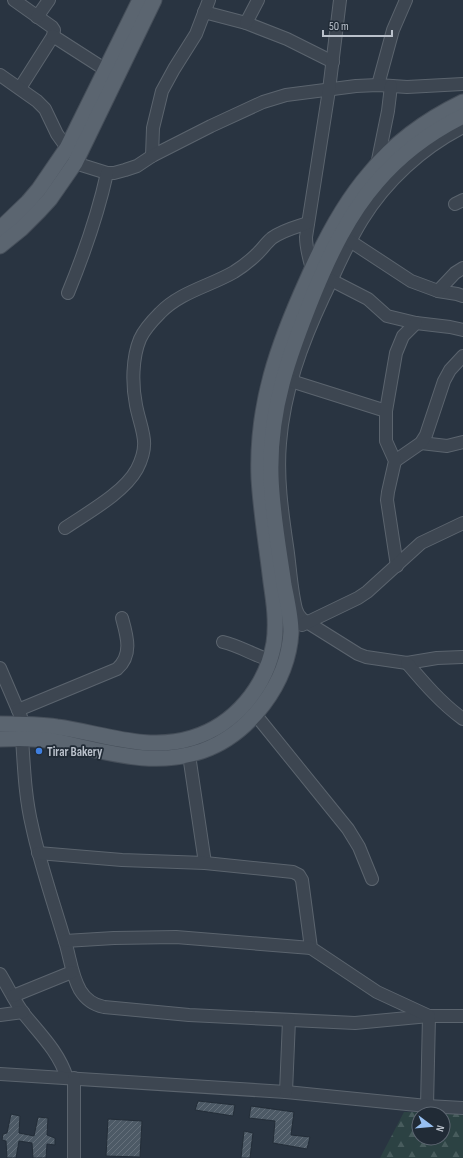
<svg xmlns="http://www.w3.org/2000/svg" width="463" height="1158" font-family="'Sofia Sans Condensed',sans-serif">
<style>
.forest{fill:url(#forest-firs);fill-rule:evenodd}
.building{fill:url(#building-hatch);stroke:#232d38}
.lines{fill:none;stroke-linecap:round;stroke-linejoin:round}
.minor-casing{stroke:#5b646e;stroke-width:14}
.major-casing{stroke:#464f5a;stroke-width:17}
.minor{stroke:#3d4651;stroke-width:12}
.major{stroke:#5b6570;stroke-width:15}
.shop-dot{fill:#3f7fe0;stroke:#212b36;stroke-width:1.5}
.labels{text-anchor:middle;stroke-width:3.5;stroke-linejoin:round;paint-order:stroke}
.poi-label{font-size:13px;font-weight:bold;fill:#bac1cb;stroke:#212b36;text-anchor:start}
</style>
<defs>
<pattern id="forest-firs" width="22" height="20" patternUnits="userSpaceOnUse"><rect width="22" height="20" fill="#2c4243"/><path d="M5 1l3.5 6h-7zM16 11l3.5 6h-7z" fill="#485c5d"/></pattern>
<pattern id="building-hatch" width="6" height="6" patternUnits="userSpaceOnUse"><rect width="6" height="6" fill="#4d5a66"/><path d="M-1 1l2-2M0 6l6-6M5 7l2-2" fill="none" stroke="#65707b"/></pattern>
</defs>
<rect width="100%" height="100%" fill="#293441"/>
<path class="forest" d="M404 1112 463 1113V1158H380ZM419 1114H443V1138H419Z"/>
<g class="building">
<polygon points="198,1101 235,1105 233,1116 195,1110"/>
<polygon points="251,1106 294,1112 291,1135 310,1137 307,1149 273,1143 275,1121 249,1118"/>
<polygon points="11,1114 20,1116 19,1133 34,1136 38,1117 48,1118 47,1135 55,1138 55,1145 47,1144 46,1158 33,1158 32,1143 19,1141 16,1158 7,1158 6,1141 2,1140 3,1134 7,1133"/>
<polygon points="108,1119 142,1121 140,1157 106,1156"/>
<polygon points="244,1131 253,1133 250,1158 241,1158"/>
</g>
<g class="lines">
<defs>
<g id="minor">
<polyline points="14,0 52,27 54,30 53,36 20,88"/>
<polyline points="204,12 246,23 287,39 333,62"/>
<polyline points="37,17 49,0"/>
<polyline points="246,23 258,0"/>
<polyline points="53,36 106,70"/>
<polyline points="0,75 37,101 45,109 57,134 67,148"/>
<polyline points="378,85 393,30 406,0"/>
<path d="M463 127C422 148 386 181 362 220 347 244 336 271 324 296 302 343 284 391 280 443 277 477 282 512 287 546 290 565 291 590 296 609 297 613 299 616 302 619L358 654 366 657 407 663 437 658 463 657"/>
<polyline points="152,156 153,128 162,91 174,69 196,34 209,0"/>
<polyline points="75,163 107,173 114,173 125,170 137,166 152,156 211,126 263,102 286,95 356,86 378,85 407,87 463,84"/>
<polyline points="377,165 388,111 391,86"/>
<polyline points="455,204 463,200"/>
<polyline points="350,241 411,281 438,291 457,294 463,296"/>
<path d="M315 272 312 269C309 258 306 248 306 237L329 90 340 0"/>
<polyline points="331,280 368,299 387,316 416,323 450,327 463,330"/>
<polyline points="438,291 455,273 463,268"/>
<path d="M68 293C84 254 98 214 107 173"/>
<polyline points="291,381 386,411"/>
<polyline points="421,443 447,446 463,442"/>
<polyline points="395,461 421,443 426,435 444,381 450,370 463,356"/>
<path d="M65 528C87 513 124 493 137 469 151 442 141 431 136 405 132 385 132 358 140 339 144 330 153 320 160 313 180 292 210 286 234 272 242 267 251 260 258 253 263 248 267 242 272 238 283 230 296 227 308 223"/>
<polyline points="397,566 387,500 388,492 395,461 386,441 386,411 396,353 403,336 416,323"/>
<polyline points="302,625 358,598 367,592 421,543 463,523"/>
<path d="M223 642C240 646 253 655 270 660"/>
<path d="M407 663C424 683 441 703 463 719"/>
<polyline points="0,668 21,717"/>
<path d="M18 710 117 669C133 655 127 636 122 618"/>
<polyline points="255,714 348,829 359,847 372,879"/>
<path d="M22 738C24 767 25 797 32 826 40 864 53 901 64 938 70 956 71 974 80 990 86 1000 94 1005 104 1007L189 1015 355 1023 429 1016H463"/>
<polyline points="189,755 205,863"/>
<polyline points="38,853 122,860 205,863 293,872 299,875 302,880 311,948 377,992 429,1016 427,1106"/>
<polyline points="65,941 114,938 176,937 311,948"/>
<path d="M0 974C8 987 15 1002 24 1014 40 1034 59 1052 67 1078"/>
<polyline points="13,996 72,972"/>
<polyline points="0,1015 23,1012"/>
<polyline points="0,1074 286,1092 427,1106 463,1108"/>
<polyline points="286,1092 289,1020"/>
<polyline points="74,1158 74,1078"/>
</g>
<g id="major">
<polyline points="0,229 28,202 39,189 67,148 140,0"/>
<polyline points="0,246 21,229 39,211 50,199 75,163 154,0"/>
<path d="M0 724C19 724 38 724 57 727 102 733 146 752 192 738 235 725 266 687 274 643 277 622 274 602 271 582 267 547 261 513 259 478 256 405 278 344 308 278 324 241 343 204 370 173 395 142 428 119 463 102"/>
<path d="M0 739C16 738 31 738 47 740 99 749 150 769 202 751 250 734 288 683 291 632 291 617 287 600 284 585 279 549 272 513 271 476 269 409 289 355 314 293 330 254 349 214 377 182 400 155 431 132 463 116"/>
</g>
</defs>
<use href="#minor" class="minor-casing"/>
<use href="#major" class="major-casing"/>
<use href="#minor" class="minor"/>
<use href="#major" class="major"/>
</g>
<circle class="shop-dot" cx="39" cy="751" r="4"/>
<g class="labels">
<g class="poi-label">
<text x="47" y="756">Tirar Bakery</text>
</g>
</g>
<g transform="translate(431 1126) rotate(106)"><circle r="19" fill="#212b36" stroke="#5e6772"/>
<path d="M0-3L7 15L0 10L-7 15Z" fill="#98c0f1"/>
<text y="-6" font-size="11" font-weight="bold" text-anchor="middle" fill="#bac1cb">N</text>
</g>
<path d="M323 30v6h69v-6" fill="none" stroke="#bac1cb" stroke-width="2"/>
<text x="329" y="30" font-size="12" fill="#bac1cb" stroke="#212b36" stroke-width="3" paint-order="stroke">50 m</text>
</svg>
